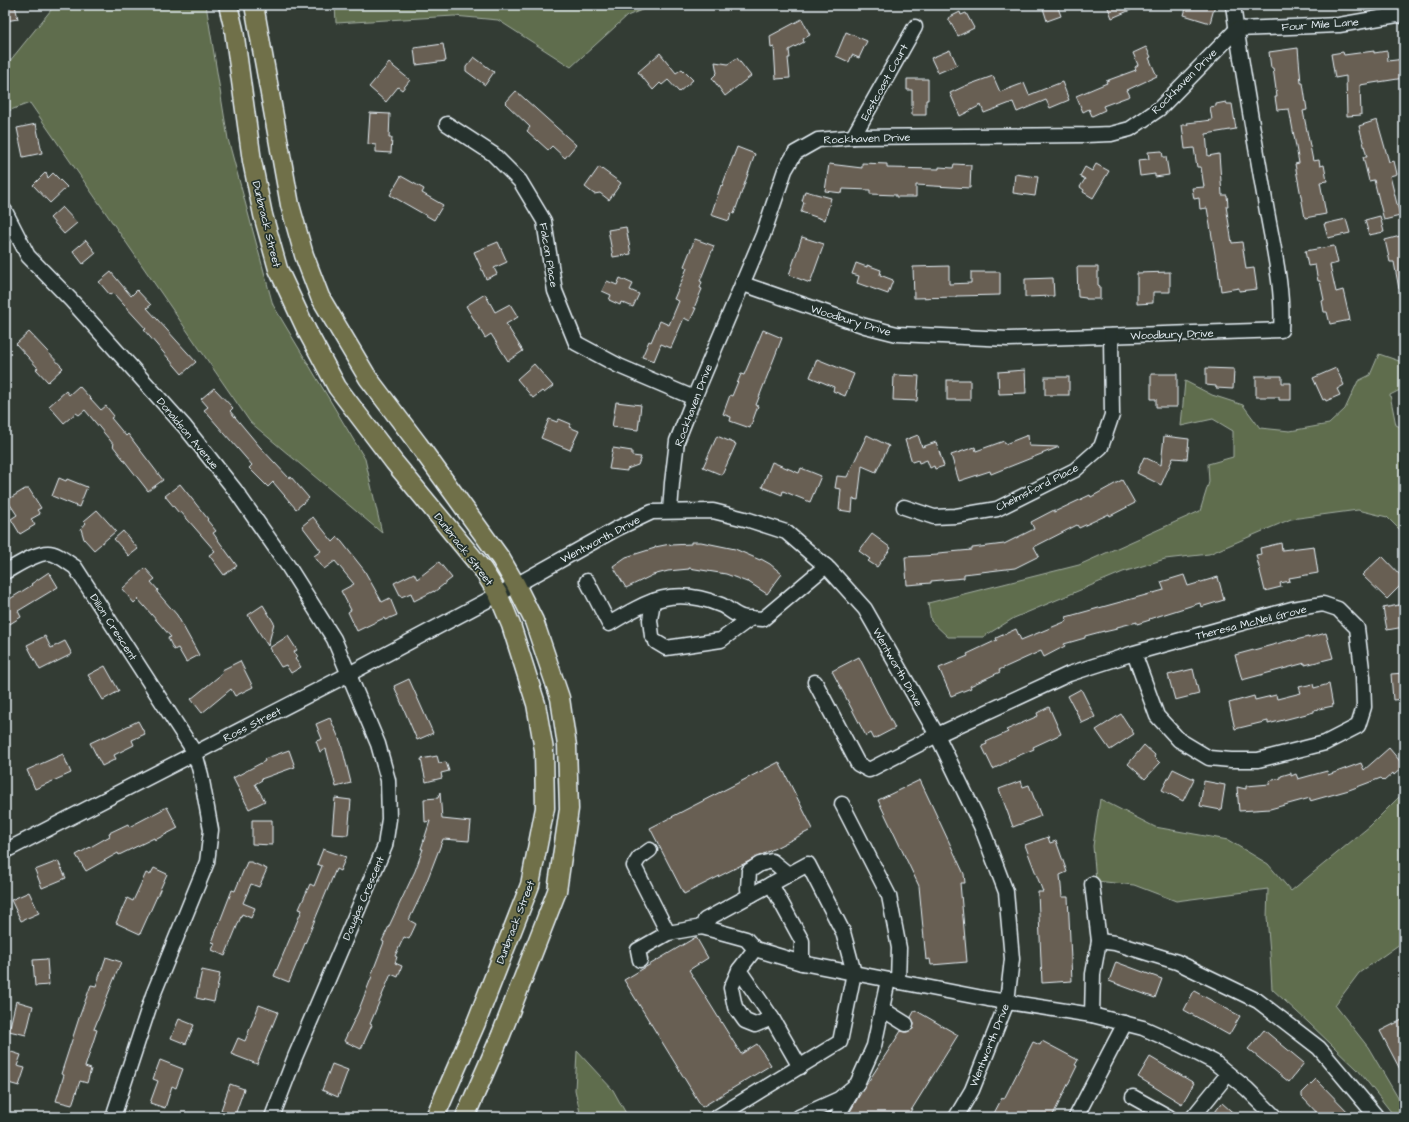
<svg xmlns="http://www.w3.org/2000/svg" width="1409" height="1122" viewBox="0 0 1409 1122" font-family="'Architects Daughter',sans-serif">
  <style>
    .green { fill: #5f6d4e; stroke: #a4afa3 }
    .building { fill: #685e52; stroke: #e8f1f8 }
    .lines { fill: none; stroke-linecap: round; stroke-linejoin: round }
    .minor-casing { stroke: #e8f1f8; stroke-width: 17 }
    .major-casing { stroke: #e8f1f8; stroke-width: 21 }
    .minor { stroke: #26332d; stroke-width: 14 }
    .major { stroke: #70704a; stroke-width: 18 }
    .labels { text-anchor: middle; stroke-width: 3.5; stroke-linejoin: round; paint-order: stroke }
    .street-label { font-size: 11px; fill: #e8f1f8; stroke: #26332d }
  </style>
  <rect width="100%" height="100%" fill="#333c34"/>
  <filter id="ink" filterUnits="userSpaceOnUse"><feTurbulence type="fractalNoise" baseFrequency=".025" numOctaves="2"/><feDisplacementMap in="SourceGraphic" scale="8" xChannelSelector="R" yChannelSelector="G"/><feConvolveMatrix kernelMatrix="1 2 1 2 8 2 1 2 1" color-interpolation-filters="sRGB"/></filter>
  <g filter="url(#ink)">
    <!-- green -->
    <g class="green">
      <polygon points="55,5 206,5 228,139 273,305 365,459 382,533 250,422 30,103 5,112 5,67"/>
      <polygon points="335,5 654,5 627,16 571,67 498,20 454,16 336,23"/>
      <polygon points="1379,354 1402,362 1404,368 1404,388 1390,395 1396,425 1404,429 1404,534 1387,517 1358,510 1291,519 1209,554 1165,559 1123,572 1014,618 983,637 948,637 931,621 928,603 1079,565 1200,511 1209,482 1208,464 1233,457 1233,431 1213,419 1181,426 1185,381 1212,395 1243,405 1260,428 1290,431 1329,424 1345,409 1358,381 1370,375"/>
      <polygon points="1404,792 1404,941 1359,973 1335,1005 1368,1047 1404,1108 1404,1115 1395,1117 1358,1070 1309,1023 1272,989 1270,954 1267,917 1268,889 1176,901 1134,885 1096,881 1093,846 1100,799 1155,827 1228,840 1268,864 1291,891 1370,826"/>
      <polygon points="577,1051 613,1090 628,1117 581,1117 575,1090"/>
    </g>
    <!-- building -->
    <g class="building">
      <polygon points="5,5 15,5 18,19 5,21"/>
      <polygon points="1042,5 1057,5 1061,16 1047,21"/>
      <polygon points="1107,5 1142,5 1112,18"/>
      <polygon points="1187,5 1215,5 1210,23 1184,15"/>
      <polygon points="960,12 961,15 966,13 974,28 958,36 948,18"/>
      <polygon points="802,19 810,35 803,39 804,42 789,50 790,58 788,58 790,78 776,79 774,47 771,48 770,36"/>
      <polygon points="846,32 867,41 859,58 852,55 849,62 836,56"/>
      <polygon points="443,44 446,61 416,65 414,48"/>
      <polygon points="1146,47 1151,57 1149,58 1157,76 1127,90 1130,96 1103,106 1105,110 1092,116 1089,109 1083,112 1076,96 1107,83 1106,81 1136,70 1135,67 1138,65 1133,53"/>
      <polygon points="1298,48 1301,83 1303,83 1307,110 1303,111 1313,161 1319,160 1320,166 1324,165 1327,181 1320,182 1326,214 1305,218 1295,164 1299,163 1289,109 1277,110 1275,97 1277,97 1273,68 1271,68 1269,52"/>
      <polygon points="950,50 957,65 938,73 931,58"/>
      <polygon points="1374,51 1374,53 1387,51 1388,61 1404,59 1404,78 1360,85 1361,115 1347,116 1346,76 1335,78 1331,54 1343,52 1344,55"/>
      <polygon points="660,53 676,73 682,69 693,80 679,92 668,80 662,85 660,83 653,90 638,72"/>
      <polygon points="474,57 494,72 485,85 466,71 466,67"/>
      <polygon points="737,58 751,76 725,96 712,78 717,73 715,62 728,64"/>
      <polygon points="389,63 410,80 402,90 398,87 386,102 369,87"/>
      <polygon points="993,76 1000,92 1024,83 1029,95 1062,82 1069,100 1050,108 1046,100 1017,112 1013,102 984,113 981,105 960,116 950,93 965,86"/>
      <polygon points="907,79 928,79 928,100 926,100 926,115 912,115 912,90 907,90"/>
      <polygon points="516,91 576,145 565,158 552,146 548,150 527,131 530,127 505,103"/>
      <polygon points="1226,102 1227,104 1232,104 1236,129 1206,134 1208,156 1219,154 1222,195 1227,195 1228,206 1226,206 1232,243 1242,242 1246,269 1254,268 1257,289 1239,291 1239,288 1221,291 1217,260 1216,260 1207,208 1200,209 1199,198 1194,199 1192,188 1204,187 1201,167 1197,167 1194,148 1185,149 1182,125 1188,125 1187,123 1212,120 1210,107 1216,106 1216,104"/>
      <polygon points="370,113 390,114 389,138 392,138 391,153 376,152 376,145 368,144"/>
      <polygon points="1377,120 1389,162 1394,161 1397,174 1390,176 1400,216 1384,220 1374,180 1369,181 1363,157 1367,157 1359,126"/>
      <polygon points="36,124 42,153 23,157 17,128"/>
      <polygon points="737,147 755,154 734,214 731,213 729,221 711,215 721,185 722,186"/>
      <polygon points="1162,151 1163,157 1166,157 1169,175 1155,177 1155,174 1140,176 1138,160 1149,159 1148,152"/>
      <polygon points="862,163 887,164 887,168 939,169 939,167 953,168 954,164 971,165 970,188 916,185 916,197 896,197 896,195 870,194 870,190 843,189 842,193 825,191 829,164 862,168"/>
      <polygon points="1096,164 1109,171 1093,198 1083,192 1084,190 1080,187 1085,179 1080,176 1085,167 1092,171"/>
      <polygon points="599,167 621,183 609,200 600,193 594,194 585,187"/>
      <polygon points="46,172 48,178 53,173 67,187 50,203 33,185"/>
      <polygon points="1015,174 1038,177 1035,196 1013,193"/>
      <polygon points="401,176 424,189 422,193 443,205 434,220 390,195"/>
      <polygon points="805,191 831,198 825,220 801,212 804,202 802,201"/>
      <polygon points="62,207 77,223 64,234 50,218"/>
      <polygon points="1380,216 1384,232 1369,235 1365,220"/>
      <polygon points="1346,219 1350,233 1328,238 1324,224"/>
      <polygon points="626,227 631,254 613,257 608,230"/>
      <polygon points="1404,235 1404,288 1399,289 1394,262 1390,262 1385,240"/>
      <polygon points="802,237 824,244 810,283 789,275"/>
      <polygon points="695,239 714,246 700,281 702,282 700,288 702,289 694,308 696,308 690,321 684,318 671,348 661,344 654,361 642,357 649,341 651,342 660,321 669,325 679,301 674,299 687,268 684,266"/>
      <polygon points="86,240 96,253 83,264 73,251"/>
      <polygon points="498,242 507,262 494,268 497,274 486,279 474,252"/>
      <polygon points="1334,246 1338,263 1330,265 1336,292 1343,290 1350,320 1330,324 1327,312 1324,312 1322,301 1324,300 1320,281 1318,281 1315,265 1308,266 1305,251"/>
      <polygon points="856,263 867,267 867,265 881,270 880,275 893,280 888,294 857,283 859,276 852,274"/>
      <polygon points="949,266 949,284 971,283 971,272 1000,272 1000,295 956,296 956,297 914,298 913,267"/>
      <polygon points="1077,267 1098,267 1098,285 1100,286 1100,299 1086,299 1086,298 1078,297"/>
      <polygon points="111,272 131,296 137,290 151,305 147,308 196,362 182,374 144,330 146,329 113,293 110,295 99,282"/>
      <polygon points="1170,272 1170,292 1153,292 1153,303 1137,304 1137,273"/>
      <polygon points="620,278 633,284 630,290 639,294 633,307 621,302 620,305 609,300 611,295 602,291 607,281 617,285"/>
      <polygon points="1053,278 1054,296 1025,297 1025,279"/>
      <polygon points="485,294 495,312 510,304 518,317 506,324 523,351 508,361 491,334 485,338 466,306"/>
      <polygon points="763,330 782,338 756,405 758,406 750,428 730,421 731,417 723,414 730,395 732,396 741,374 744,375"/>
      <polygon points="29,332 63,368 48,382 36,369 38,368 16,344"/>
      <polygon points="817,359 854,374 845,396 833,391 834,387 810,377"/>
      <polygon points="534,364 553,386 544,393 542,391 533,398 517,379"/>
      <polygon points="1206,368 1234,369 1233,389 1216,388 1216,386 1206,385"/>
      <polygon points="1336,368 1344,385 1337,389 1340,395 1326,401 1325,399 1323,400 1313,378"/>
      <polygon points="1025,370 1026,393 999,394 998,372"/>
      <polygon points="1151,374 1177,374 1177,407 1156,407 1156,399 1151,399"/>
      <polygon points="894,375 919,376 917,401 893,400"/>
      <polygon points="1256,376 1282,376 1282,383 1291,383 1291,400 1279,400 1279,397 1256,397"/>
      <rect x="1045" y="377" width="24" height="18"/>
      <rect x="947" y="380" width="23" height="20"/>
      <polygon points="79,386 101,410 106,406 114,416 111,418 126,436 128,434 163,480 148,491 113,446 114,445 85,410 79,415 76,413 64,423 49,406 66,391 69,395"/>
      <polygon points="214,388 233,408 230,411 260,447 289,478 291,477 309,498 296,509 273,482 268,487 249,468 252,465 204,410 208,407 201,399"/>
      <polygon points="616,402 641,405 638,430 612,427"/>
      <polygon points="549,419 557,422 559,419 571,424 569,427 579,431 570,450 541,438"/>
      <polygon points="867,435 889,446 876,472 862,466 858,500 853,499 852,512 839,510 841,489 835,488 837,476 847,477"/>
      <polygon points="918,435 922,447 936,442 944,466 935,469 934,466 930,468 927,460 919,463 918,460 912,462 905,440"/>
      <polygon points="1028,435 1029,446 1059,447 991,474 990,471 959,481 951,455 975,447 976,451 1004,441 1005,444"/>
      <polygon points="717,436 736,444 722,475 703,467"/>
      <polygon points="1164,436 1189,439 1187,459 1173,458 1161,485 1137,473 1144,457 1161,465"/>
      <polygon points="613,448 632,451 632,456 641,457 638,465 627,469 627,471 609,469"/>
      <polygon points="772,462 799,473 801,468 821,476 810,502 783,491 782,495 762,487"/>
      <polygon points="59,478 66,481 67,479 87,487 79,507 52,496"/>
      <polygon points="1122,480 1135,503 1110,516 1109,514 1079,528 1077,525 1034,547 1039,556 1015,568 964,574 964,578 931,581 931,583 907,585 905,557 938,555 938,553 972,550 972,548 1004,544 1034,529 1031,522 1054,510 1054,512 1090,495 1091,497"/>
      <polygon points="180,484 208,519 207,520 216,531 213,533 237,566 224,575 209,555 215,551 181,512 179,513 165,496"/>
      <polygon points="25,489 29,489 41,508 37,510 40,514 31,519 35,525 20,534 11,519 17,515 7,500"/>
      <polygon points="97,510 116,531 94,550 84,539 81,529 86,523 84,521"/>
      <polygon points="313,517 333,542 338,537 364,570 382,602 390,598 397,615 385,620 384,618 357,631 348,612 351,610 341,591 354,584 335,561 324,569 314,556 321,551 302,526"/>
      <polygon points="123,531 138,549 129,556 114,539"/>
      <polygon points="872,534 891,548 877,567 868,561 870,559 859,551"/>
      <polygon points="691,542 701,542 735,549 760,560 761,559 770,564 782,574 767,594 747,581 747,582 726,574 689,568 689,569 668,571 653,575 626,588 613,566 626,557 655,548 655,547 670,544 671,545 691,544"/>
      <polygon points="1281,543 1282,550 1314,546 1318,573 1289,578 1290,581 1280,583 1281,587 1265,591 1256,555 1261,554 1260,548"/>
      <polygon points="1382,556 1404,579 1404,582 1387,599 1362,575"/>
      <polygon points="439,562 452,578 434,592 434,591 414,601 411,593 401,597 394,583 414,573 417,579"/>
      <polygon points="145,568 155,579 151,582 158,590 157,592 177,615 199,655 186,662 178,648 174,650 168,638 171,637 138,599 134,603 122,589"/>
      <polygon points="49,572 58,587 18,611 21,617 5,627 5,602 32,585 31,584"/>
      <polygon points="1184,575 1188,586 1218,577 1224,600 1201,607 1200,603 1149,619 1150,620 1137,624 1137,622 1117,627 1117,629 1104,632 1104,631 1085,636 1085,638 1064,644 1065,646 1044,657 1041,651 999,670 1000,672 970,686 971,688 951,696 939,668 968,656 967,654 997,640 996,638 1016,629 1021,640 1067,621 1066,617 1164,590 1161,582"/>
      <polygon points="1404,604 1404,627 1387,630 1383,608"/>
      <polygon points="263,605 274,623 268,646 248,615"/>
      <polygon points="1326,633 1333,658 1305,665 1305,663 1242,680 1235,655 1291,640 1292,641 1308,637 1308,638"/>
      <polygon points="45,636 51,648 65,641 72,654 40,670 27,645"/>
      <polygon points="288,636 297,650 294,652 297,657 295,659 301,667 291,673 286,665 281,667 269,648"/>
      <polygon points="859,657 895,728 874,739 871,733 866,736 832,671"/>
      <polygon points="240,661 253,687 235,696 231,689 202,713 191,699 223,673 222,670"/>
      <polygon points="105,666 119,691 103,700 88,675"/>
      <polygon points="1193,669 1199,694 1175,700 1168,675"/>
      <polygon points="1404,673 1404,699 1393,700 1391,674"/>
      <polygon points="409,679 433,733 417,740 394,686"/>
      <polygon points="1313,684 1314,688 1329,684 1333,706 1314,710 1314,712 1268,724 1268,721 1235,729 1229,703 1254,696 1255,700 1276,695 1277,699 1301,693 1299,687"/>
      <polygon points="1081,689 1095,717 1082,723 1068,696"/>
      <polygon points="1049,707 1061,734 1033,747 1034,749 1008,760 1009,761 993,769 982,746 987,744 986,742 1008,732 1006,730 1038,716 1037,713"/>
      <polygon points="1121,714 1134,734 1110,750 1096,730"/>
      <polygon points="330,718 341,743 351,783 336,787 326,749 320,752 316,741 322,739 316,724"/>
      <polygon points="138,721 145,734 132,740 134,745 114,755 116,759 102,766 90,743 105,736 105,737"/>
      <polygon points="1144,745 1155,755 1154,757 1160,763 1145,779 1128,764"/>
      <polygon points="1389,748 1404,766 1394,775 1393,773 1384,781 1381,778 1349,790 1310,801 1310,798 1270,809 1239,811 1237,787 1246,789 1246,786 1270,784 1269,781 1281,778 1281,776 1291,773 1291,776 1296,774 1298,779 1327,771 1328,775 1361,763 1364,770"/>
      <polygon points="289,750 295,767 261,779 262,780 255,784 265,801 249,809 233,778 265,761 264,759"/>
      <polygon points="63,754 71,773 35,789 27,770"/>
      <polygon points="437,756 439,763 446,762 449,771 441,773 442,778 426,782 421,759"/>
      <polygon points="779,762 813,829 684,894 650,828"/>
      <polygon points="1173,769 1194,779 1183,801 1162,790"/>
      <polygon points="920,780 964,874 965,883 960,883 967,962 931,965 930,959 926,960 919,886 878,800"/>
      <polygon points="1021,781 1023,787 1029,785 1041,816 1013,827 999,789"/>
      <polygon points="1204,781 1225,785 1221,810 1200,806"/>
      <polygon points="440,792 442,819 471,822 469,841 443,839 423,891 409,920 416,924 409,939 404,937 395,956 397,957 395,963 402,966 398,977 391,974 370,1024 372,1025 361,1049 344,1041 358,1012 372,976 371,976 384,942 382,941 415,871 423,849 421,849 430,821 425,822 424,799 438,798"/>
      <polygon points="335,798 351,800 348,835 332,834"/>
      <polygon points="167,807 178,828 155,840 154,838 119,855 118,853 86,871 76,855 110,836 109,833 128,824 129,827"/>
      <polygon points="252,820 272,820 272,845 252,844"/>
      <polygon points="1048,837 1050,843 1056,841 1067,872 1060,875 1062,897 1068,897 1072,981 1042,983 1038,892 1043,892 1025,845"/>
      <polygon points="323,849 346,857 340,871 336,869 289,982 274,976 302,910 299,909 310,884 314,886 322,866 317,864"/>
      <polygon points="58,861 66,878 42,888 35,870"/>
      <polygon points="247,862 251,862 267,869 259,887 251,884 243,903 255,908 251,918 242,914 225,956 212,950 215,943 212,942 232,890 235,891"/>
      <polygon points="154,868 167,874 140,934 116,923 127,898 133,901 146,873 150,875"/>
      <polygon points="29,892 39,913 21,921 11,900"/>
      <polygon points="696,937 708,958 689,970 741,1054 757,1044 771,1065 702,1107 624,980"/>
      <polygon points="106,957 121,962 94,1029 97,1030 85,1067 91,1069 87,1083 80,1081 72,1105 56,1101 64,1075 61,1074 80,1015 91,985 96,986"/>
      <polygon points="47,959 49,985 35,986 33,960"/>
      <polygon points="1116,962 1162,979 1155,998 1109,981"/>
      <polygon points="202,970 220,974 214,1002 196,998"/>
      <polygon points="1194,991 1240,1016 1229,1035 1184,1010"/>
      <polygon points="16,1001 33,1006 26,1035 9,1031"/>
      <polygon points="259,1005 278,1012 257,1064 231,1054 238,1038 245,1041"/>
      <polygon points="915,1010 958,1035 907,1117 847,1117 859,1096 901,1031 906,1032 913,1029 914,1024 911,1017"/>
      <polygon points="179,1019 194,1025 186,1044 171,1038"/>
      <polygon points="1404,1019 1404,1077 1380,1031"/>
      <polygon points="1264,1030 1304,1063 1289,1082 1248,1049"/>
      <polygon points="1042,1041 1078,1060 1075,1065 1077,1066 1052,1117 992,1117 1002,1098 1004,1099 1033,1042 1040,1045"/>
      <polygon points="5,1050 21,1055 17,1066 25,1068 19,1086 5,1082"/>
      <polygon points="1150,1057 1194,1083 1182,1104 1138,1077"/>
      <polygon points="160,1060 183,1069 176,1088 172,1086 165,1108 150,1103 158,1081 153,1079"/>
      <polygon points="332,1064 348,1070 338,1097 322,1090"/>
      <polygon points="1316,1079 1353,1117 1321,1117 1302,1097 1302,1093"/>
      <polygon points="230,1084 244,1089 235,1115 221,1110"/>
      <polygon points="1222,1103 1238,1117 1211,1117"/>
    </g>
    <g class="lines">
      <!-- minor casing -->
      <g class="minor-casing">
        <g id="minor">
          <polyline points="1237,29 1339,25 1397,15 1404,16"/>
          <polyline points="447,124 493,154 520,181 544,221 555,291 576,343 619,366 694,398"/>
          <polyline points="853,137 915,27"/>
          <polyline points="5,211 28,256 71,300 185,427 235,490 288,566 334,639 378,744 388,780 389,819 385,846 295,1057 272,1117"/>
          <path d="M743,284L865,326L897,334L1009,339L1281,330C1284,287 1272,243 1265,200C1254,135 1242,70 1233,5"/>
          <polyline points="904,507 934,517 956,516 997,509 1075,470 1101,447 1112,415 1111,336"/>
          <polyline points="670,511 672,483 677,441 694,398 763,235 785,170 795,153 818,140 853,137 1085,135 1111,134 1130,129 1159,109 1237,29"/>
          <path d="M5,572C16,566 35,553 48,553C57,553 67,562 75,567L195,753L201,775L211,830L207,862L153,995L113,1117"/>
          <path d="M587,581L609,624C649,600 674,586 721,605C728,608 734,615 742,617C748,619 756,618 763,619L826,566"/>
          <polyline points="652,636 650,620 653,601"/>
          <polyline points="656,642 666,648 721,640 751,618"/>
          <polyline points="815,682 858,764 869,770 937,735 1069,674 1134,653 1292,609 1323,604 1338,609 1357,628 1363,677 1364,707 1358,726 1325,743 1258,760 1231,760 1209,758 1179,740 1157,716 1134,653"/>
          <polyline points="842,804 889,896 899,948 898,982"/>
          <polyline points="650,850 639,858 634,866 668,933"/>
          <polyline points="5,851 349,674 516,585 616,529 652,512 713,511 749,520 786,532 829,569 865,609 937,735 981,826 1006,892 1012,959 1007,1002 972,1090 956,1117"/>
          <polyline points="771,884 802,941 802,963"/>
          <polyline points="751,895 748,889 749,871 760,864 772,861 788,874"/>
          <polyline points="702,927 746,939 755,949 802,963 988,999 1092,1015 1143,1028 1179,1044 1214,1062 1247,1089 1275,1117"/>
          <polyline points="1099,941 1115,943 1177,962 1258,1001 1319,1048 1376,1116 1375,1117"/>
          <polyline points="755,949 739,970 772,1018 800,1067"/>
          <polyline points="640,960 638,950 668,933 702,927 705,920 808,864 843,932 854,973 840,1042 717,1117"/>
          <polyline points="739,970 731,988 735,1007 745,1021 755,1025 772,1018"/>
          <polyline points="882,1009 906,1024"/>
          <polyline points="1092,1015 1093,974 1099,941 1092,884"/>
          <polyline points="1133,1097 1169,1117"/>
          <polyline points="799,1117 839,1099 857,1084 874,1046 888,980"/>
          <polyline points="837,1117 851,1093"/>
          <polyline points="1076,1117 1125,1023"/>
          <polyline points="1193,1117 1228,1074"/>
        </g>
      </g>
      <!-- major casing -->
      <g class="major-casing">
        <g id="major">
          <polyline points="228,5 234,30 252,161 263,215 278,269 307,331 337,387 394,462 483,570 498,594 511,625 536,704 544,750 545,808 530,885 476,1023 435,1117"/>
          <polyline points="254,5 290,205 304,255 320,297 368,378 418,444 501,559 516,585 534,621 560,698 567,746 569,809 557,891 501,1035 465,1117"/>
        </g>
      </g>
      <!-- minor -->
      <use href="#minor" class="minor"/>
      <!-- major -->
      <use href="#major" class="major"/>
    </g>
  </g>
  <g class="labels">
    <!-- street labels -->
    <g class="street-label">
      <text transform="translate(1320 24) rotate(-4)" y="4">Four Mile Lane</text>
      <text transform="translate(1184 81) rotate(-45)" y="4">Rockhaven Drive</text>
      <text transform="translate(884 82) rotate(-61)" y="4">Eastcoast Court</text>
      <text transform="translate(867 138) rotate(-2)" y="4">Rockhaven Drive</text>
      <text transform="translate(267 224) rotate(76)" y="4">Dunbrack Street</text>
      <text transform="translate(549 255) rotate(80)" y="4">Falcon Place</text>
      <text transform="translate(851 320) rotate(17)" y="4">Woodbury Drive</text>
      <text transform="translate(1172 334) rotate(-2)" y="4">Woodbury Drive</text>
      <text transform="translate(693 405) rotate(-69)" y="4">Rockhaven Drive</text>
      <text transform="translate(188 433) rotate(50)" y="4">Donaldson Avenue</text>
      <text transform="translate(1037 487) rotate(-27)" y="4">Chelmsford Place</text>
      <text transform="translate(600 539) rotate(-28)" y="4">Wentworth Drive</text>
      <text transform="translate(464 549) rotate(52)" y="4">Dunbrack Street</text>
      <text transform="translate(1251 622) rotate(-14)" y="4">Theresa McNeil Grove</text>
      <text transform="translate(114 627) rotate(57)" y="4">Dillon Crescent</text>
      <text transform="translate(898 667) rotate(60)" y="4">Wentworth Drive</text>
      <text transform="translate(252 724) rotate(-27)" y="4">Ross Street</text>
      <text transform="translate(363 898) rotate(-67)" y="4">Douglas Crescent</text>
      <text transform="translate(515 922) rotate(-69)" y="4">Dunbrack Street</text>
      <text transform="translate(989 1045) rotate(-68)" y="4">Wentworth Drive</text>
    </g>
  </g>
  <!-- margin -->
  <rect width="1409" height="1122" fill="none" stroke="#26332d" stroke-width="20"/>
  <rect x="10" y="10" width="1389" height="1102" fill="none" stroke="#e8f1f8" stroke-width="1.5" filter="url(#ink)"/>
</svg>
